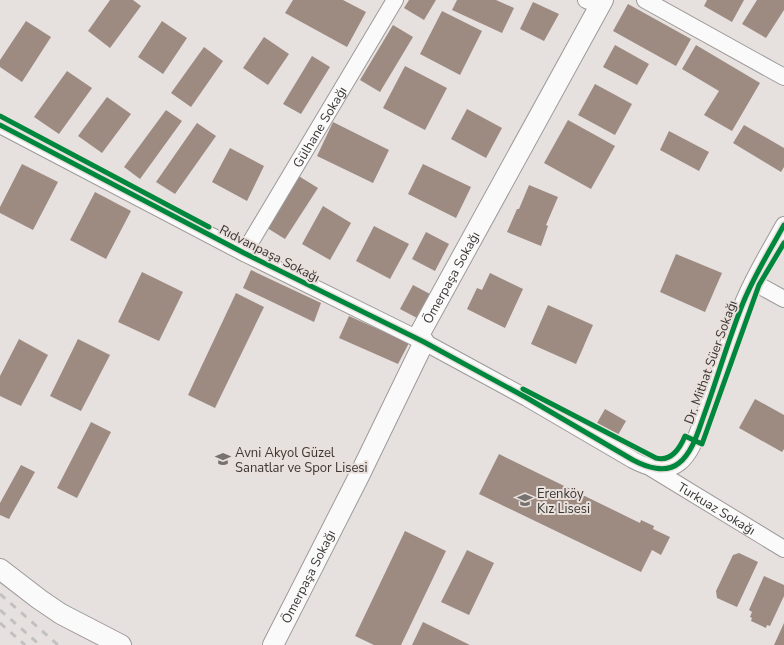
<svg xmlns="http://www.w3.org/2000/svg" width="784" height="645" viewBox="0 0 784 645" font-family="'Nunito Sans',sans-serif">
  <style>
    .building { fill: #9d8b82 }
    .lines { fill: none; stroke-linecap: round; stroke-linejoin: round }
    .minor-casing { stroke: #9d9a99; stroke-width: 18 }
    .tertiary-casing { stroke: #9d9a99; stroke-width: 22 }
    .minor { stroke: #fbfafa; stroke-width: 16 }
    .tertiary { stroke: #fbfafa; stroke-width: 20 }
    .rail { stroke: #c2c1c0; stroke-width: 3; stroke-dasharray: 7 7; stroke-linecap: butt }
    .cycleway-casing { stroke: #e9e0dc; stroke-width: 8 }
    .cycleway { stroke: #00873e; stroke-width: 5 }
    .labels { text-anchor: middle; stroke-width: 4; stroke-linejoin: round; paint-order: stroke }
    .street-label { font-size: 13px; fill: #393634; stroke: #e9e0dc }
    .poi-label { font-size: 13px; fill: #393634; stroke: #e9e0dc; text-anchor: start }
  </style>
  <rect width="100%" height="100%" fill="#e6e1df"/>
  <!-- building -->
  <g class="building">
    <polygon points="110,0 133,0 141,6 110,48 88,31"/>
    <polygon points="293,0 343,0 366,12 347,47 285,13"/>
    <polygon points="409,0 436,0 424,20 404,8"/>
    <polygon points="457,0 496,0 514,8 502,33 452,10"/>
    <polygon points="707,0 744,0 732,22 704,6"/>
    <polygon points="757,0 784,0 784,10 766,38 742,24"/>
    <polygon points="533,2 559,14 544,41 520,29"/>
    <polygon points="628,4 691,39 676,66 613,31"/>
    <polygon points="442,11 482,31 460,75 420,54"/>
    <polygon points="26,21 51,37 22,82 0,67 0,60"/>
    <polygon points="162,21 187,38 163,74 138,57"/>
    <polygon points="393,25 413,37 380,92 360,80"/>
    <polygon points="264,37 289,54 268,85 243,68"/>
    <polygon points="615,45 649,64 637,85 603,67"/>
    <polygon points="696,45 760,83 732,131 704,115 719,91 682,69"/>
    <polygon points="204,47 223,61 191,107 171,93"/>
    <polygon points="312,56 330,67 301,114 283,104"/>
    <polygon points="405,66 447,88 425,130 383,108"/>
    <polygon points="67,71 92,88 59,134 34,117"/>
    <polygon points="595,84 632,104 615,135 578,115"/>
    <polygon points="107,97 131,114 102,153 78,136"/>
    <polygon points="467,109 502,128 486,158 451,139"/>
    <polygon points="166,110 182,121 140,179 124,167"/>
    <polygon points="568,120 615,146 591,189 544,163"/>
    <polygon points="333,122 389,150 373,183 317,156"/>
    <polygon points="197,123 216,136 175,194 156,182"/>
    <polygon points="744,125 784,148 784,167 781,172 733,143"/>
    <polygon points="669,131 709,152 699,171 660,150"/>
    <polygon points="230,148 264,166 247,201 212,182"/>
    <polygon points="22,164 58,182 33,230 0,213 0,207"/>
    <polygon points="423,164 471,187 456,218 408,194"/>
    <polygon points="297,175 318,188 285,239 264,226"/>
    <polygon points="529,185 558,197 546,225 548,226 541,246 507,232 517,209 519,209"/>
    <polygon points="95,192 131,211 106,259 70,240"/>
    <polygon points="323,206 351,223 330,260 302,244"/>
    <polygon points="374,226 409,244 390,279 356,261"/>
    <polygon points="426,232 449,244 435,271 412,259"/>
    <polygon points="676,254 722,273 705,312 660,292"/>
    <polygon points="251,270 321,303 314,322 243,288"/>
    <polygon points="142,272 183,292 159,341 118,322"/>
    <polygon points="490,273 523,289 505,328 467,309 477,288 482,290"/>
    <polygon points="413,285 430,294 417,318 400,309"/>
    <polygon points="236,293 264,307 215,408 188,395"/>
    <polygon points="548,305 593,325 576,364 531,344"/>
    <polygon points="349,316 409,343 398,364 339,338"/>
    <polygon points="19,339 48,355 21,406 0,396 0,376"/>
    <polygon points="78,339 110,355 81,411 50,396"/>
    <polygon points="755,399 784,415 784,449 782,452 739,428"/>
    <polygon points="605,409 626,421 618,435 597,423"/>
    <polygon points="91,422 111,432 77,498 57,488"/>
    <polygon points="499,454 640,523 641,520 654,526 653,529 670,537 661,555 652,550 641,572 479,494"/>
    <polygon points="21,465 35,472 9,519 0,515 0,503"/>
    <polygon points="405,531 446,551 401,645 374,645 355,636"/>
    <polygon points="467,550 494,563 469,615 441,602"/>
    <polygon points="739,553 758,562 737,607 717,598 716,591 733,555"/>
    <polygon points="764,576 784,585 784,596 770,626 767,625 766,628 751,621 752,618 750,617 752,612 749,610"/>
    <polygon points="423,622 470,645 412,645"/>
    <polygon points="784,623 784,645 774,645"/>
  </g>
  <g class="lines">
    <!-- minor casing -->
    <g class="minor-casing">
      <g id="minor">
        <polyline points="586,0 600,6"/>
        <polyline points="645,0 784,77"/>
        <path d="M0,125L244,253L424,342L527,398L633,460C646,467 666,474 679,463C692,453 698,432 703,418C717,380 728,340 743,303C754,276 770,250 784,225"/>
        <path id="s1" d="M244,253L395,0"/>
        <polyline points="753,282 784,299"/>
        <path id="s2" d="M651,468L784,549"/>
      </g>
    </g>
    <!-- tertiary casing -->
    <g class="tertiary-casing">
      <g id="tertiary">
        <polyline points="0,569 39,599 61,614 121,645"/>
        <path id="s3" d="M273,645L359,476L424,342L419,335L603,0"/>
      </g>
    </g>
    <!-- minor -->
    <use href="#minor" class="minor"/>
    <!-- tertiary -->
    <use href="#tertiary" class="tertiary"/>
    <!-- rail -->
    <g class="rail">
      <polyline points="0,594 58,645"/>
      <polyline points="0,610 40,645"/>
      <polyline points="0,623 25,645"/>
    </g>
    <!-- cycleway casing -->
    <g class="cycleway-casing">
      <g id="cycleway">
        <polyline points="0,116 209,227"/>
        <path d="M0,125L244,253L424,342L527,398L633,460C646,467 666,474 679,463C692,453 698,432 703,418C717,380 728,340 743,303C754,276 770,250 784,225"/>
        <path d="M523,389L656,458C671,462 680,448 685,436L702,444L759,285L784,243"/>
      </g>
    </g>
    <!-- cycleway -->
    <use href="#cycleway" class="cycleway"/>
  </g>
  <!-- icons -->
  <defs>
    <g id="school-bare" transform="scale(1.2)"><path d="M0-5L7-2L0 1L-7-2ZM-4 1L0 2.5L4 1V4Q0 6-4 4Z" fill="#767270" stroke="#e9e0dc" stroke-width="2.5" paint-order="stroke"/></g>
  </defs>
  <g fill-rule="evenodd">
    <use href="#school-bare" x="223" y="459"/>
    <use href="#school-bare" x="525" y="500"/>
  </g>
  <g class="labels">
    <!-- street labels -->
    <g class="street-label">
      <text dy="5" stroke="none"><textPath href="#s1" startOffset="147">Gülhane Sokağı</textPath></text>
      <text transform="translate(270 253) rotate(27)" y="5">Rıdvanpaşa Sokağı</text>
      <text dy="5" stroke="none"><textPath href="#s3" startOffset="413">Ömerpaşa Sokağı</textPath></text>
      <text transform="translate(710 362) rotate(-70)" y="5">Dr. Mithat Süer Sokağı</text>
      <text dy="5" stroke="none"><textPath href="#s2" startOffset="77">Turkuaz Sokağı</textPath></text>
      <text dy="5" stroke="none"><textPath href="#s3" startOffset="77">Ömerpaşa Sokağı</textPath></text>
    </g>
    <!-- poi labels -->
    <g class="poi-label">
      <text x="235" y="457">Avni Akyol Güzel<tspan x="235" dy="15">Sanatlar ve Spor Lisesi</tspan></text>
      <text x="537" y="498">Erenköy<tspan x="537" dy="15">Kız Lisesi</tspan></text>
    </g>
  </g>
</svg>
